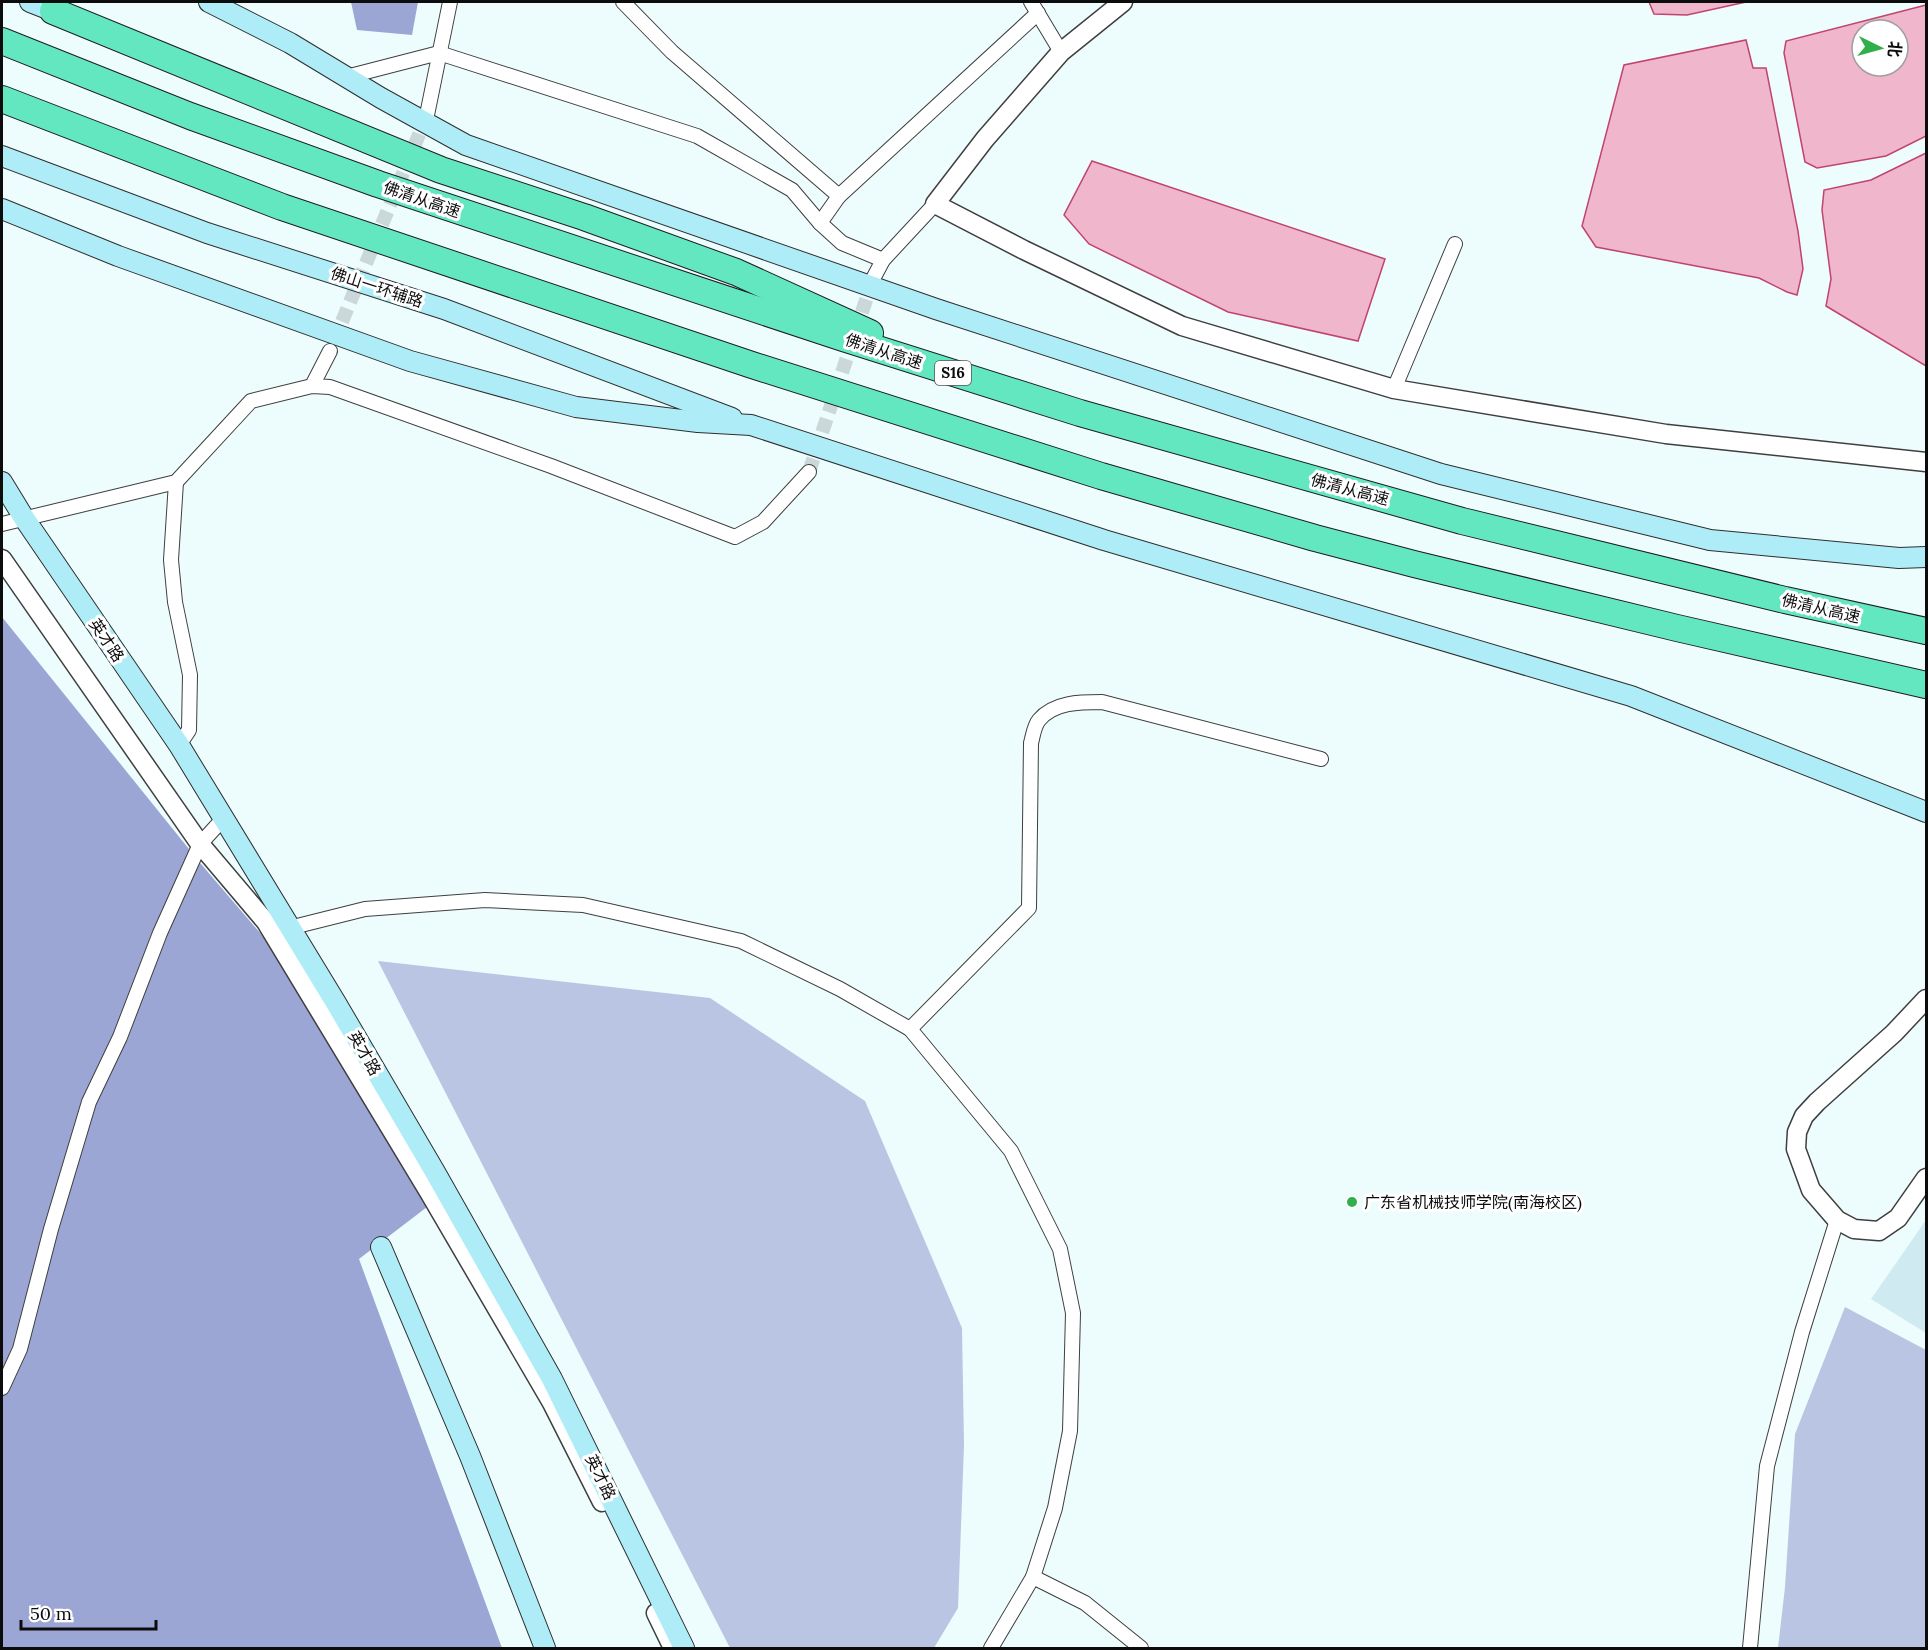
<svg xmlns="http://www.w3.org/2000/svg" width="1928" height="1650" viewBox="0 0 1928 1650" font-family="Lora,'Noto Sans SC',serif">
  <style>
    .farmland { fill: #cfebf1 }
    .green { fill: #bac5e4 }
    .forest { fill: #9ba6d4 }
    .water { fill: #f0b6cb; stroke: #c0446e; stroke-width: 1.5; fill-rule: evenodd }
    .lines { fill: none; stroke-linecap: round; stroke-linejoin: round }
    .minor-tunnel { stroke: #cbd8d9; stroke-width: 14; stroke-dasharray: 14 7; stroke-linecap: butt }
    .minor-casing { stroke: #3f3f3f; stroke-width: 16 }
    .tertiary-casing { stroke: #3f3f3f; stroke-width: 21 }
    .secondary-casing { stroke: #2e2e2e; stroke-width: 22 }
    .motorway-casing { stroke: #1d1d1d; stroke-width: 28 }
    .minor { stroke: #fff; stroke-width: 14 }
    .tertiary { stroke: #fff; stroke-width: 18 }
    .secondary { stroke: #aeedf7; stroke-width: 20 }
    .motorway { stroke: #62e7c1; stroke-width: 26 }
    .poi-dot { fill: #31af4c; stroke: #fff; stroke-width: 2 }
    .labels { text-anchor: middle; stroke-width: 6; stroke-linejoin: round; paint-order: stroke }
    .shield { fill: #fff; stroke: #555; stroke-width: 1.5 }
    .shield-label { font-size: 15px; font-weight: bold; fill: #0c0c0c }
    .street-label { font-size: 16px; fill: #0c0c0c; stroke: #fff }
    .poi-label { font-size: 16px; fill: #0c0c0c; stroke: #fff; text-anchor: start }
  </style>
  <rect width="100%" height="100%" fill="#edfcfd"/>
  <!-- farmland -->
  <polygon class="farmland" points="1926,1220 1926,1333 1871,1299"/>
  <!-- green -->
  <g class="green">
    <polygon points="378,961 710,998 865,1101 962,1328 964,1445 958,1608 934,1648 730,1648"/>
    <polygon points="1845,1307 1926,1350 1926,1648 1778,1648 1785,1587 1795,1434"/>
  </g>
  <!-- forest -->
  <g class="forest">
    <polygon points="351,2 418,2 412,35 357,30"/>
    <polygon points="2,617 201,864 267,941 427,1207 359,1259 502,1648 2,1648"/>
  </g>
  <!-- water -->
  <g class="water">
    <polygon points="1649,2 1746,2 1687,15 1654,14"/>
    <path d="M1926,5V136L1886,156L1817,168L1805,162L1784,53L1786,41ZM1862,30H1898V66H1862Z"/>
    <polygon points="1746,40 1753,68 1766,68 1798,231 1803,269 1797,295 1787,292 1759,278 1596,247 1582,226 1624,65"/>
    <polygon points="1926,153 1926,366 1826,306 1831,279 1822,210 1824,190 1871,180"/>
    <polygon points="1092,161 1385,259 1358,341 1228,312 1089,244 1064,215"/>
  </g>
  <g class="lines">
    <!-- minor-tunnel -->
    <g class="minor-tunnel">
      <polyline points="334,341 427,115"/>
      <polyline points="809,472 873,279"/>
    </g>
    <!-- minor casing -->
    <g class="minor-casing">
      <g id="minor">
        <polyline points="623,2 672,52 839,196 820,223"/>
        <polyline points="1031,2 1061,52"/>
        <polyline points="346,77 439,53 697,136 792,190 820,223 842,243 883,260"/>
        <polyline points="427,115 450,2"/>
        <polyline points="839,196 1038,13"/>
        <polyline points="874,277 883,260 935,204"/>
        <polyline points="312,386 330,351"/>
        <polyline points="1394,389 1455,244"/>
        <polyline points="176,482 171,560 175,602 190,675 189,730 179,745"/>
        <polyline points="2,524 176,482 251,401 312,386 330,387 551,466 735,537 763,522 809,472"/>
        <polyline points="289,928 365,909 485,900 583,905 741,941 840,989 910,1029 1011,1151 1060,1249 1073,1313 1070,1431 1055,1508 1033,1577 991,1648"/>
        <path d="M910,1029L1029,908L1031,743C1033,736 1034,726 1039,720C1054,702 1080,702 1102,702L1321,759"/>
        <polyline points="2,1388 20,1349 51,1229 89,1102 120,1037 160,933 200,844 223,819"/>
        <polyline points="1033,1577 1085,1603 1141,1648"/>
        <polyline points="1750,1648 1767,1466 1802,1332 1837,1220"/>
      </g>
    </g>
    <!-- tertiary casing -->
    <g class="tertiary-casing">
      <g id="tertiary">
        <polyline points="1123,2 1061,52 985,139 935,204 1024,250 1182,326 1394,389 1666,434 1926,462"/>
        <polyline points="2,559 200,844 266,922 429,1192 552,1403 602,1502"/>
        <polyline points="1926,999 1894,1033 1817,1102 1804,1116 1797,1132 1796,1149 1811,1190 1837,1220 1854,1229 1879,1231 1898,1218 1926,1178"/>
        <polyline points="656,1613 673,1648"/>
      </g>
    </g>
    <!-- secondary casing -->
    <g class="secondary-casing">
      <g id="secondary">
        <polyline points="30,2 53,11"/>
        <polyline points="209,2 290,43 381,98 466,145 936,309 1441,474 1710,540 1899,558 1926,557"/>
        <polyline points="2,156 207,233 444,309 732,418"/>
        <polyline points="2,209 118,256 410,361 576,407 698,422 751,425 1104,540 1631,696 1926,812"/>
        <polyline points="2,482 24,518 179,745 336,1003 435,1172 552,1379 684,1648"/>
        <polyline points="381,1247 470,1456 545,1648"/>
      </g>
    </g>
    <!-- motorway casing -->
    <g class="motorway-casing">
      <g id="motorway">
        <polyline points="53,11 441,170 584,217 736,272 870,333"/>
        <polyline points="2,41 190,116 378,184 843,338 1080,413 1462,521 1785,600 1926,631"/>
        <polyline points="2,99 282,207 752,365 1101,476 1315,538 1414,564 1677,628 1926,685"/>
      </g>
    </g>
    <!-- minor -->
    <use href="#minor" class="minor"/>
    <!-- tertiary -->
    <use href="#tertiary" class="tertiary"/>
    <!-- secondary -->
    <use href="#secondary" class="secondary"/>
    <!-- motorway -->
    <use href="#motorway" class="motorway"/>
  </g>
  <!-- markers -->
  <circle class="poi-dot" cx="1352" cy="1202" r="6"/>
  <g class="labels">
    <!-- shield labels -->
    <rect class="shield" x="935" y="361" width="36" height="24" rx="4.5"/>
    <g class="shield-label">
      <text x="953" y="378">S16</text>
    </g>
    <!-- street labels -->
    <g class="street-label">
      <text transform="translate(422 199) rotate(19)" y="6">佛清从高速</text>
      <text transform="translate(377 287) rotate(18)" y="6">佛山一环辅路</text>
      <text transform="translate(884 351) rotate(18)" y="6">佛清从高速</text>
      <text transform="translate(1350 489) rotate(15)" y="6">佛清从高速</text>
      <text transform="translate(1821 608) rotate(13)" y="6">佛清从高速</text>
      <text transform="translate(107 640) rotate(56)" y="6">英才路</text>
      <text transform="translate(365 1053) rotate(60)" y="6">英才路</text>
      <text transform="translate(601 1477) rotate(64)" y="6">英才路</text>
    </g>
    <!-- poi labels -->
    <g class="poi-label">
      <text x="1364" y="1208">广东省机械技师学院(南海校区)</text>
    </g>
  </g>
  <!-- border -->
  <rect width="1928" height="1650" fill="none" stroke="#0c0c0c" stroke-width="6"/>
  <!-- north arrow -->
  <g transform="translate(1880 48) rotate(95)"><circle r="28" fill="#ffffff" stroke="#9e9e9e" stroke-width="1.5"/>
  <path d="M0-4.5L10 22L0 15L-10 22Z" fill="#31af4c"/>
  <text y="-9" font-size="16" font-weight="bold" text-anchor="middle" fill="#0c0c0c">北</text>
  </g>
  <!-- scale -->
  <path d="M21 1620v9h135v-9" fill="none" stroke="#0c0c0c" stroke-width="3"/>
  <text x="30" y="1620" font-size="18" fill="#0c0c0c" stroke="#ffffff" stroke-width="4.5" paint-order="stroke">50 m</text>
</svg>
